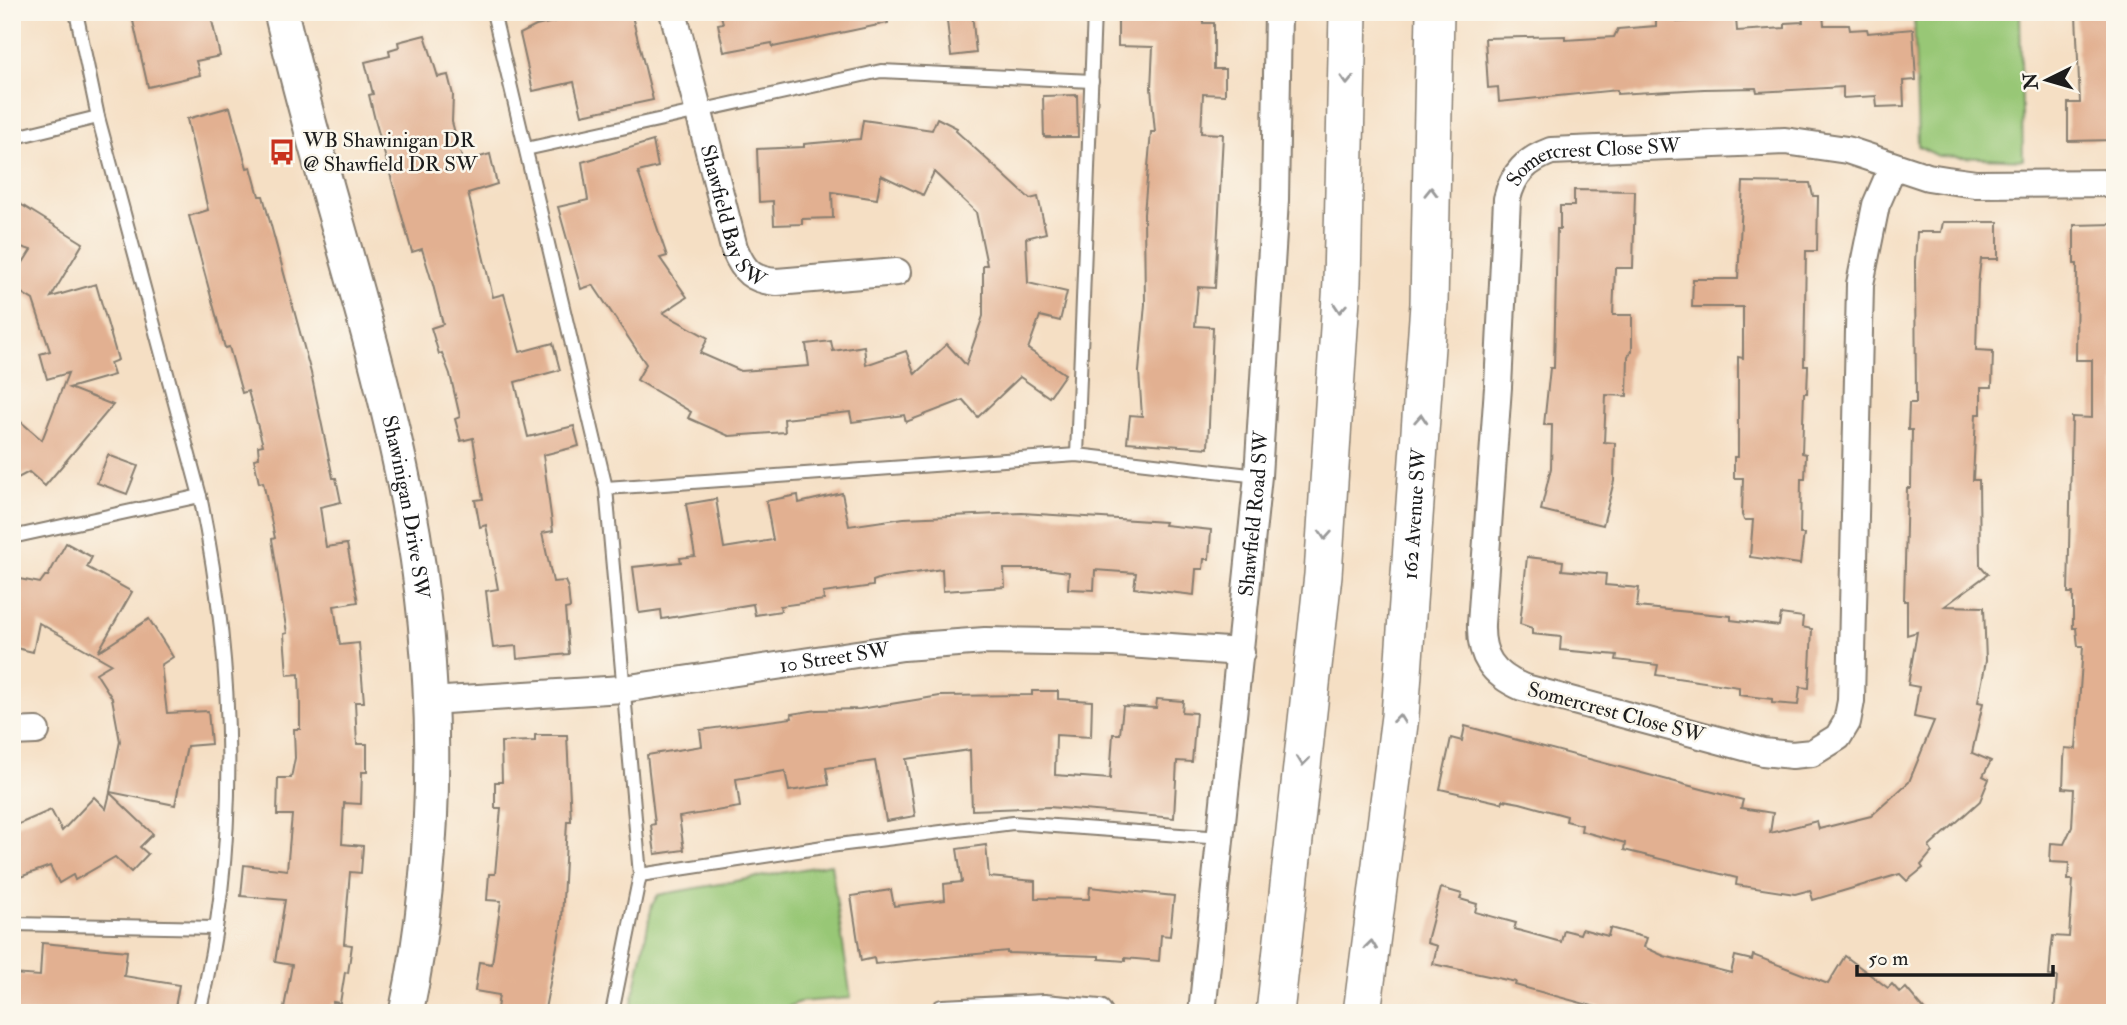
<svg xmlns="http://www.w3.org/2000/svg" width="2127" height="1025" viewBox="0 0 2127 1025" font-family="'IM FELL Double Pica',serif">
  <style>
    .green { fill: #98c776; stroke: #5a7249; stroke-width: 2 }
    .building { fill: #e2b091 }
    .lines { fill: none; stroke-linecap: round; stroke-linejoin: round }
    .service-casing { stroke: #887e70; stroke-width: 16 }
    .minor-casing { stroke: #887e70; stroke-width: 30 }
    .tertiary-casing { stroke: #887e70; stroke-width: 37 }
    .secondary-casing { stroke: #887e70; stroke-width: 40 }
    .service { stroke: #fff; stroke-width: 12 }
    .minor { stroke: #fff; stroke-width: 26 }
    .tertiary { stroke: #fff; stroke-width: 33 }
    .secondary { stroke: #fff; stroke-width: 37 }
    .oneway { stroke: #999 }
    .labels { text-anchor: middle; stroke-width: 5; stroke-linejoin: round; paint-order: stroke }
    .poi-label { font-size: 21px; fill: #1c1c1c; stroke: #fbf7ec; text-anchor: start }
    .street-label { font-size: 21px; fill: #1c1c1c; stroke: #fbf7ec }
  </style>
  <rect width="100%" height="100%" fill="#fbf7ec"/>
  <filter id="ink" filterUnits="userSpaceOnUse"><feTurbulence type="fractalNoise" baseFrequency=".0143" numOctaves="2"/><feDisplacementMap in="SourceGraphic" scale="14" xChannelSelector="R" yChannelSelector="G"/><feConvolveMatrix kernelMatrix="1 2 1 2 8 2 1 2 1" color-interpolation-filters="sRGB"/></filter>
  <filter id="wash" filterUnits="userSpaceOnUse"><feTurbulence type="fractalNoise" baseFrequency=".00686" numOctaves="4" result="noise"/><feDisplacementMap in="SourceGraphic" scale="28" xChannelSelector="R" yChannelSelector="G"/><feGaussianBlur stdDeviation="1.57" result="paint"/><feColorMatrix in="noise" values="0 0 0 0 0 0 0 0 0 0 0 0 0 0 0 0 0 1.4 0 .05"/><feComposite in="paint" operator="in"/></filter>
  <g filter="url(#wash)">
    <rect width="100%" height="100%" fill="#f5dfc4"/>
    <!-- green -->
    <g class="green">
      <polygon points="1914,12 2020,12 2023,160 1938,156 1918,146"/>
      <polygon points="831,864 851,998 799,1002 775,1013 630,1013 652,905 658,895"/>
    </g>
    <g id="blocks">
      <!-- building -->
      <g class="building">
        <polygon points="131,12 210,12 220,56 196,61 200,75 148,87"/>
        <polygon points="595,12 631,12 653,100 582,115 574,82 533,91 520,34 536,26"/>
        <polygon points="720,12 887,12 888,23 773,47 772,43 724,52 718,24 723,23"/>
        <polygon points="946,12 972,12 976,53 951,56"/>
        <polygon points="1155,12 1203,12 1203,23 1214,23 1214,69 1225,69 1225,95 1203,94 1201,133 1223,134 1215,288 1198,287 1195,326 1213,327 1208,448 1127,442 1130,415 1142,416 1139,372 1145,304 1144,214 1151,132 1155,132 1151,88 1153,47 1118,46 1118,18 1156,19"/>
        <polygon points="2115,14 2115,140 2068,141 2068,103 2080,103 2076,15"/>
        <polygon points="1677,15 1677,22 1736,18 1737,31 1785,28 1785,23 1803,22 1802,16 1823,15 1824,25 1849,25 1850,30 1867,29 1868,33 1913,29 1916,80 1903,81 1904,106 1877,107 1876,96 1843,98 1843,87 1757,92 1756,88 1704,89 1617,94 1617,90 1499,102 1498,87 1488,88 1485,38 1565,36 1565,40 1614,37 1618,29 1656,26 1656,16"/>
        <polygon points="425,35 438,77 448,75 453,95 452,122 463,162 490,154 497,184 468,193 493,297 504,294 520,352 553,343 560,370 515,382 528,437 574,426 579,446 543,455 553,531 542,533 553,582 565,581 568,588 570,608 565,609 569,654 517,659 516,646 493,648 486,591 498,589 486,525 480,527 475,500 483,499 473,438 461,441 455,419 460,417 450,374 442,353 439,354 431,328 443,324 433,285 422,249 412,252 375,120 369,95 373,94 365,62 390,56 389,50 399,47 398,42"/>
        <polygon points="1077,95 1078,137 1044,137 1043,96"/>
        <polygon points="230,107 247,168 251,167 259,196 263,196 311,373 333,478 336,478 341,502 320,507 326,547 347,544 358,602 334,606 340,645 359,643 364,702 355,702 357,744 367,744 367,772 362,772 361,804 344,803 342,844 363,846 361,873 350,872 344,944 352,945 348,973 345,972 340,1003 333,1002 332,1013 284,1008 292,965 275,962 285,900 241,896 244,865 287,870 292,815 277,815 278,778 291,778 295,758 294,729 300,729 300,705 299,674 287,675 284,634 287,633 272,539 275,538 263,482 259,483 254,459 259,458 258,446 263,445 248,391 242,393 229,347 225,348 189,216 208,210 187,119"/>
        <polygon points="937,118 957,128 956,131 1030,199 1038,197 1046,233 1026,238 1028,283 1067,292 1060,321 1040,316 1028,349 1065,374 1049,397 1020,377 978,417 963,400 906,422 904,415 852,422 850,412 784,419 785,432 729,436 688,418 691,412 637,380 646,364 593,285 581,289 558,207 588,200 582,162 653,141 658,167 638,172 667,256 660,258 687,297 663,313 708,338 700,353 741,371 809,366 806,344 831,341 833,351 864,346 866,365 906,351 915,374 947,344 966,365 983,316 983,265 987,265 976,212 934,172 923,195 881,175 877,199 832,192 833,218 802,219 802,224 774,225 773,201 759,202 757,149 804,147 804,144 860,139 863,120 932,130"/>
        <polygon points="1743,182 1810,183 1813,196 1818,196 1817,251 1806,251 1804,366 1808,366 1807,393 1804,393 1802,453 1806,454 1805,479 1801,479 1800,534 1804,534 1800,564 1750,557 1753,520 1744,520 1742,515 1743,478 1734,478 1734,457 1738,457 1738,357 1743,358 1743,307 1692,307 1693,279 1738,279"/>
        <polygon points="1574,190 1635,191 1633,268 1615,268 1613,315 1632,315 1632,351 1628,356 1627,396 1606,395 1604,442 1615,443 1614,481 1603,525 1541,510 1551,468 1552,425 1544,425 1550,368 1554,368 1557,229 1560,229 1560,206 1574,206"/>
        <polygon points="12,199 83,243 51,297 96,284 118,360 110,363 114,375 69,388 113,405 45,486 29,472 12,481 12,433 21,422 42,440 68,373 47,379 40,354 50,351 33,300 12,287 12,280 31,250 12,244"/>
        <polygon points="1943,222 1998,222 1998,259 1981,259 1978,284 1976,350 1993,351 1992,387 1981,387 1981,414 1976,414 1973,480 1979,480 1980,565 1988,574 1945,606 1984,607 1986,661 1978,702 1983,703 1972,753 1991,761 1983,776 1989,779 1980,801 1929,847 1932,852 1921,865 1923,868 1907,881 1900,874 1813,900 1810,890 1795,894 1736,885 1737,878 1624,850 1625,843 1581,831 1582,825 1566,821 1567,816 1520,803 1503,800 1502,803 1440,789 1451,738 1462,741 1465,726 1743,800 1741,808 1773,813 1770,833 1817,821 1819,829 1871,816 1909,782 1934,721 1914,717 1919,687 1908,685 1917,632 1907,635 1907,601 1904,601 1907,488 1911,488 1912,430 1908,430 1909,403 1916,403 1915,262 1917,232 1941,232"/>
        <polygon points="2115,224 2115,1013 2054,1013 2057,977 2049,976 2051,951 2053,936 2069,937 2073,880 2068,880 2069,863 2050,862 2051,843 2064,844 2072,827 2074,789 2063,788 2064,760 2065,748 2076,749 2083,646 2078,646 2076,628 2073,628 2073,593 2068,593 2072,417 2092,418 2092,360 2076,360 2077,264 2074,264 2074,225"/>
        <polygon points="108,455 138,466 127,494 97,483"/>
        <polygon points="842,493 849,526 904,518 1022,513 1165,522 1164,525 1211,530 1209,559 1204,559 1203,569 1196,569 1194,595 1134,588 1136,573 1095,570 1094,590 1068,589 1069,572 1046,569 1004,569 1005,587 943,591 942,569 881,578 873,581 873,586 823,593 824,600 780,606 781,611 755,615 753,604 662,619 661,610 639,613 633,567 681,562 680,558 695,556 686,504 716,499 724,548 773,540 766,501 798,495 799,503"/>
        <polygon points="66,543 92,557 87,567 132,592 98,652 149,619 173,657 161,665 167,713 208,711 211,744 187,746 175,805 110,792 120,741 112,698 96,673 111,664 39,623 33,652 12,647 12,609 19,579 40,583 45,576 48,576"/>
        <polygon points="1527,557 1563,561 1562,570 1606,574 1605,585 1639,588 1637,607 1731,616 1731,620 1779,626 1781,614 1803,617 1802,627 1812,629 1809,688 1800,687 1798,705 1772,703 1772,699 1739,695 1739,687 1656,675 1658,665 1616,660 1617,655 1560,650 1561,637 1532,634 1532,628 1520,624"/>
        <polygon points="1032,691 1058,691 1058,699 1092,701 1091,737 1056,735 1055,775 1110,779 1113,734 1120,734 1123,706 1156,708 1157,699 1183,701 1182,712 1196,713 1192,762 1177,761 1174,818 1049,807 972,810 970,750 906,759 915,816 886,821 875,761 826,768 829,785 789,791 785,771 736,779 740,807 679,817 684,850 655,854 651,825 655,824 647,755 702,746 700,730 792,718 791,714 817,710 860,709 940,696 1032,695"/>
        <polygon points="535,735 567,735 571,821 567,821 562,920 545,1009 543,1013 525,1013 497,1009 499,995 475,991 479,962 492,964 501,901 487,900 489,874 495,874 501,808 495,808 495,782 502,782 501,742 535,741"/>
        <polygon points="110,793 153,834 140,847 148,854 131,872 115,857 75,880 73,875 59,883 50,866 12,880 12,827 51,810 62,831 94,797 106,809"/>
        <polygon points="986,845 989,877 1035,881 1035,898 1089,899 1090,887 1174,896 1170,936 1161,935 1159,961 1125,958 1125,961 1099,959 1099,956 1007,953 1007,951 875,964 874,958 861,961 851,896 891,890 894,906 945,900 944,884 962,882 957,849"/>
        <polygon points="1441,888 1462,894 1460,899 1477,904 1475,912 1516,923 1514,929 1561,942 1564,930 1580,934 1582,929 1608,936 1610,928 1647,938 1644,947 1664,956 1731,973 1735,956 1752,960 1753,955 1828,984 1845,956 1888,988 1892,984 1900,993 1906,988 1927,1013 1618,1013 1515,985 1516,982 1433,964 1437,946 1427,943 1428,937"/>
        <polygon points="42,943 127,951 124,976 179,985 174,1013 12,1013 12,974 40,976"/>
      </g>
    </g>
  </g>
  <g filter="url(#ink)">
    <use href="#blocks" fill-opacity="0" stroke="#887e70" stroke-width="2"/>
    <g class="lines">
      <!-- service casing -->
      <g class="service-casing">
        <g id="service">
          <path d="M76,12L98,117L200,496C235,665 241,844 199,1013"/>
          <polyline points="493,12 606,488 640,875 612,1013"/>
          <polyline points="12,138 98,117"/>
          <polyline points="526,149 881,71 1092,81"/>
          <polyline points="1077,455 1094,12"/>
          <polyline points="606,488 1077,455 1258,476"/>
          <polyline points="12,537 200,496"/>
          <polyline points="640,875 830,846 1013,823 1222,838"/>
          <polyline points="12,924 216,928"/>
        </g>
      </g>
      <!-- minor casing -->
      <g class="minor-casing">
        <g id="minor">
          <path id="s1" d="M673,12L734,248C744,272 752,280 777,282L897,272"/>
          <path id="s2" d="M1893,166L1876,205L1860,284L1851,701L1847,722L1838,737L1812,753L1792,755L1763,752L1522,687C1492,674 1480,656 1481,624L1498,387L1507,199C1513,173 1527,160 1551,151L1785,141L1847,150L1928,177L1947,180L1976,184L2115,183"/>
          <path id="s3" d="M429,701L623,689L903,647L985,641L1114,643L1241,652"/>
          <polyline points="12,732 36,731"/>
          <polyline points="943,1013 1044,1008 1099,1013"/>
          <path id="s4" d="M1202,1013L1258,476L1275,200L1278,12"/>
        </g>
      </g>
      <!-- tertiary casing -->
      <g class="tertiary-casing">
        <g id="tertiary">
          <path id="s5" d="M281,12C318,172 373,327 405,488C439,657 442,844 406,1013"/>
        </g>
      </g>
      <!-- secondary casing -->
      <g class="secondary-casing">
        <g id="secondary">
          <polyline points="1275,1013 1323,575 1342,282 1348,12"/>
          <path id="s6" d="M1362,1013L1400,716L1429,304L1435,12"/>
        </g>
      </g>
      <!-- service -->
      <use href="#service" class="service"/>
      <!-- minor -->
      <use href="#minor" class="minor"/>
      <!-- tertiary -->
      <use href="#tertiary" class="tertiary"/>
      <!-- secondary -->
      <use href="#secondary" class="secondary"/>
    </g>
    <!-- one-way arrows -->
    <defs><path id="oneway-chevron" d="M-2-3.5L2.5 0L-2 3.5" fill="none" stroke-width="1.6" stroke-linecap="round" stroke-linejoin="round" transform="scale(1.75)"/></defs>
    <g class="oneway">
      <use href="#oneway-chevron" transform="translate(1347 80) rotate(91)"/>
      <use href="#oneway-chevron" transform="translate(1431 192) rotate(-89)"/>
      <use href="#oneway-chevron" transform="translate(1340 308) rotate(94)"/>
      <use href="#oneway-chevron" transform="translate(1421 419) rotate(-86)"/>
      <use href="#oneway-chevron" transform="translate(1325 535) rotate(94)"/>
      <use href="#oneway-chevron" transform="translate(1399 719) rotate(-84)"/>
      <use href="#oneway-chevron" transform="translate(1303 761) rotate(96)"/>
      <use href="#oneway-chevron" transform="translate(1371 945) rotate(-83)"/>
    </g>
  </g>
  <!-- icons -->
  <defs>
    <g id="bus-bare" transform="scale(2.1)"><path d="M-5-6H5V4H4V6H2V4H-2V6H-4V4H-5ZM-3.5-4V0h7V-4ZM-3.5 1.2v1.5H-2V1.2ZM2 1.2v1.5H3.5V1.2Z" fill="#c8321e" stroke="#fbf7ec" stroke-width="2.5" paint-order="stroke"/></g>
  </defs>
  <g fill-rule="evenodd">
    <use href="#bus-bare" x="282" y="152"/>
  </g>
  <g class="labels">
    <!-- poi labels -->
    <g class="poi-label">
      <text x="303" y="147">WB Shawinigan DR<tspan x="303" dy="24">@ Shawfield DR SW</tspan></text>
    </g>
    <!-- street labels -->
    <g class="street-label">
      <text dy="7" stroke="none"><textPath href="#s2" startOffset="1522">Somercrest Close SW</textPath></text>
      <text dy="7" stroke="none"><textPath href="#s1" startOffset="214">Shawfield Bay SW</textPath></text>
      <text dy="7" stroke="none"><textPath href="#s5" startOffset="511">Shawinigan Drive SW</textPath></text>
      <text dy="7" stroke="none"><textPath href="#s4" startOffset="502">Shawfield Road SW</textPath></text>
      <text dy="7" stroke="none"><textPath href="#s6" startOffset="502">162 Avenue SW</textPath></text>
      <text dy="7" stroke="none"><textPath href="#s3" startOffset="408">10 Street SW</textPath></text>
      <text transform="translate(1616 712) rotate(15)" y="7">Somercrest Close SW</text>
    </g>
  </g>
  <!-- margin -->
  <rect width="2127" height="1025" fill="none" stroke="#fbf7ec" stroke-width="42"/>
  <!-- north arrow -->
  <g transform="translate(2047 80) rotate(265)" stroke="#fbf7ec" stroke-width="5" paint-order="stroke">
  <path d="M0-5L12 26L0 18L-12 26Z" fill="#1c1c1c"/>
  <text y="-10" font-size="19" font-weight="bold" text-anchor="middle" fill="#1c1c1c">N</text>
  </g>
  <!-- scale -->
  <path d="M1857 965v10h196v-10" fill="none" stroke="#1c1c1c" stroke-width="3.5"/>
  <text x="1868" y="965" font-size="21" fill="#1c1c1c" stroke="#fbf7ec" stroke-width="5" paint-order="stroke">50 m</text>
</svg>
